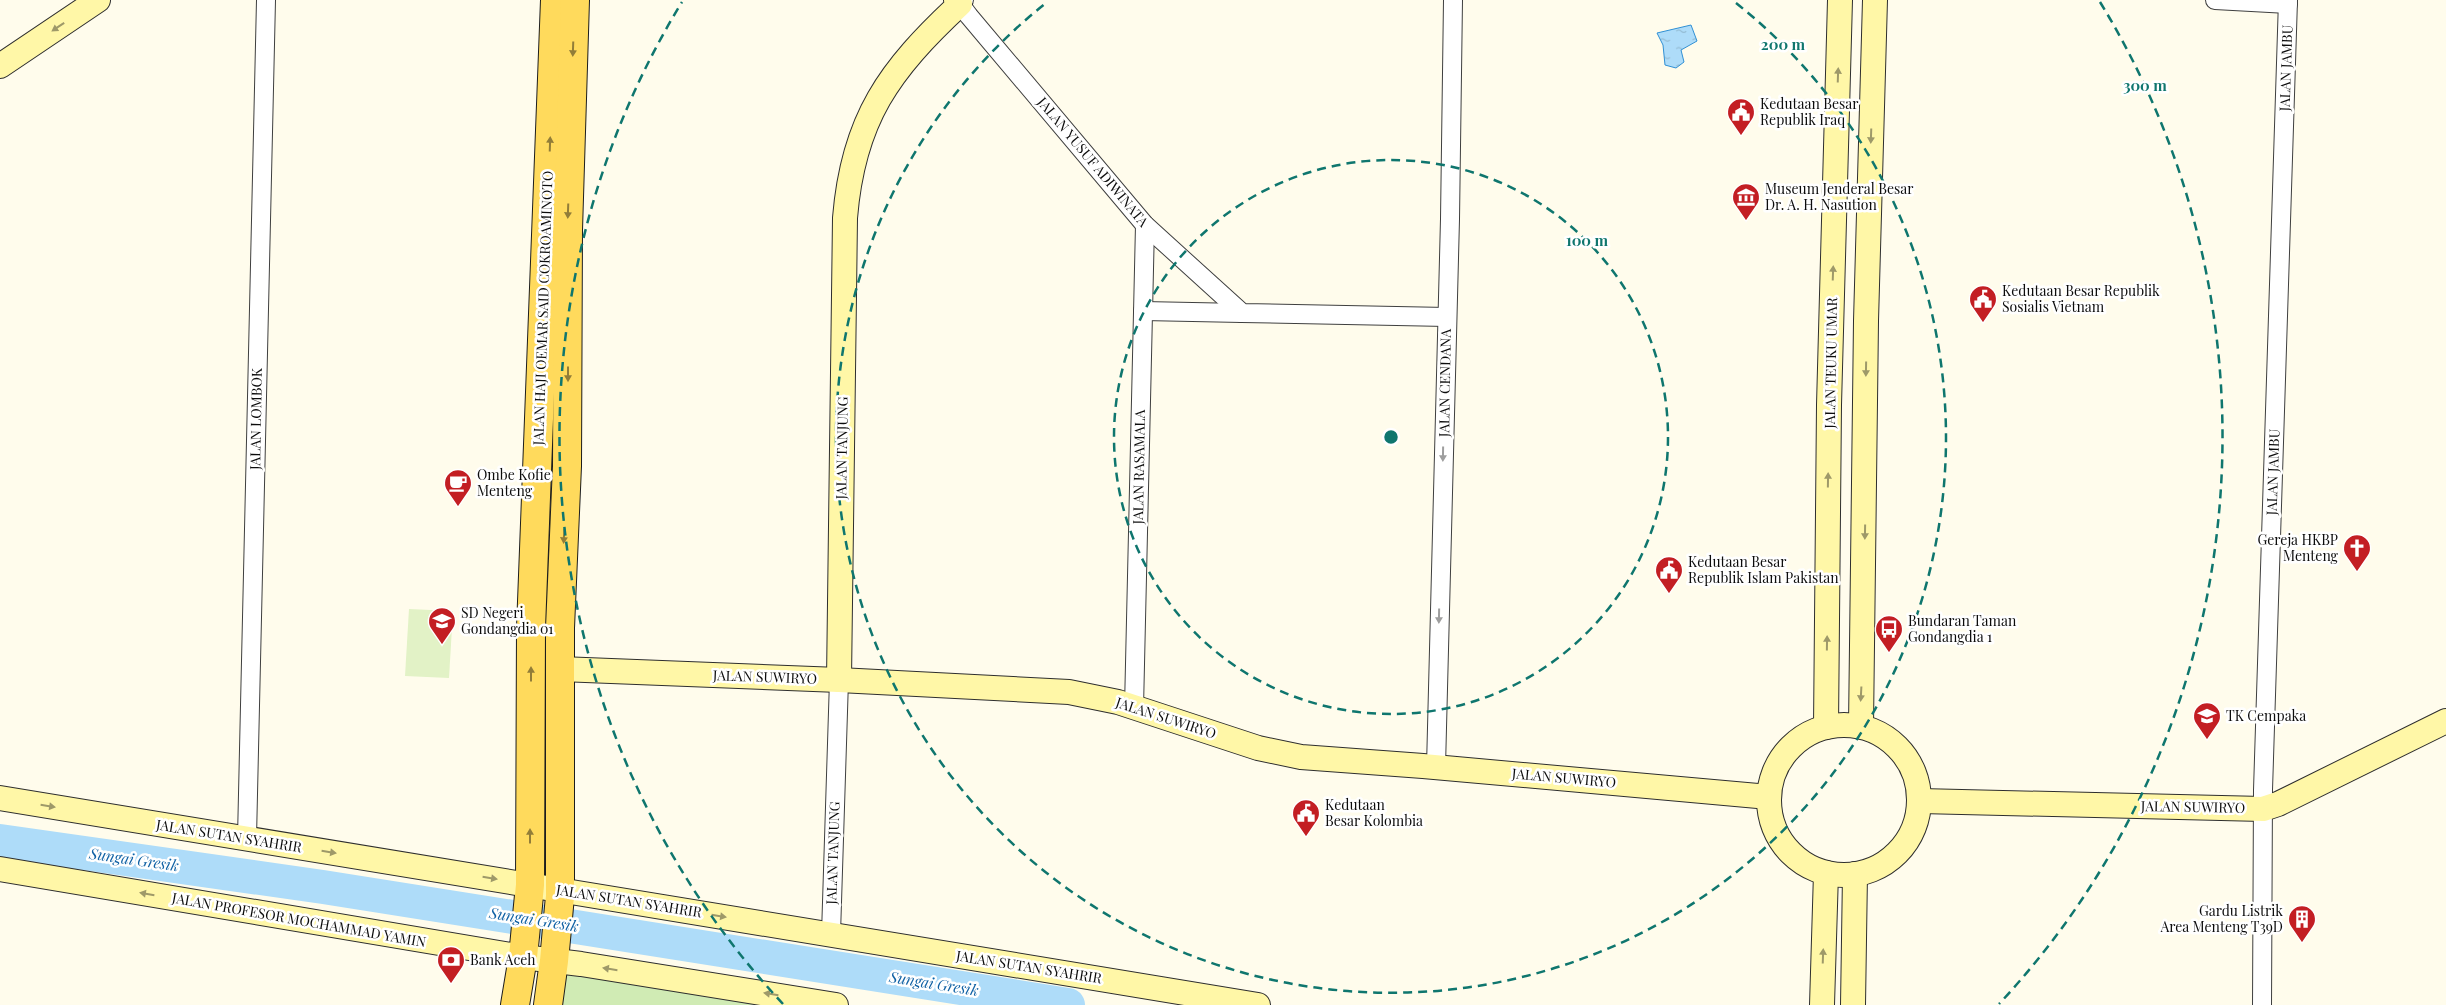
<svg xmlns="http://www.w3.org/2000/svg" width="2446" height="1005" viewBox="0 0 2446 1005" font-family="'Playfair Display',serif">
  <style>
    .park { fill: #d0ebb4 }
    .pitch { fill: #e2f2c6 }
    .water { fill: url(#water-ripples); stroke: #3190d4 }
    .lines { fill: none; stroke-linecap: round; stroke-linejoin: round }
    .river { stroke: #aedcf9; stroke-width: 34 }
    .street-casing { stroke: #3f3f3f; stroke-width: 20 }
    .secondary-casing { stroke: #2e2e2e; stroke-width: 26 }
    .primary-casing { stroke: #1d1d1d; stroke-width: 30 }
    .street { stroke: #fff; stroke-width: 18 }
    .secondary { stroke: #fff7a7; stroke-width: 24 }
    .primary { stroke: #ffda5c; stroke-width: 28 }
    .oneway { fill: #9e9969 }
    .oneway2 { fill: #927d38 }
    .oneway3 { fill: #9e9e9e }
    .ring { fill: none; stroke: #0f766e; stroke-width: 2.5; stroke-dasharray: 9 6 }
    .labels { text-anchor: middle; stroke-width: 5; stroke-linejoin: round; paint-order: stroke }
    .street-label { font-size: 14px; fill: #0c0c0c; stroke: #fff }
    .poi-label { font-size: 14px; fill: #0c0c0c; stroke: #fff; text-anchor: start }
    .water-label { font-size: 15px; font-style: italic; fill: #1061a4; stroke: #fff }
    .centre { fill: #0f766e; stroke: #fff; stroke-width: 2.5 }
    .ring-label { font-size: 15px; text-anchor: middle; font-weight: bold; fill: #0f766e; stroke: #fff; stroke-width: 5; stroke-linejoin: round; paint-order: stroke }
  </style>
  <defs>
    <pattern id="water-ripples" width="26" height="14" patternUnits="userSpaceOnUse" patternTransform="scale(1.25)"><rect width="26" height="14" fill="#aedcf9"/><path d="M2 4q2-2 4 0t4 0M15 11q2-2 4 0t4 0" fill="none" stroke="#94bcd4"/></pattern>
  </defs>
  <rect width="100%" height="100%" fill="#fffcec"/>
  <!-- park -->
  <polygon class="park" points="558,969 809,1005 553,1005"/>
  <!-- pitch -->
  <polygon class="pitch" points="409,609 453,611 449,678 405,676"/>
  <!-- water -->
  <polygon class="water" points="1691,25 1697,41 1681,50 1684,62 1676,68 1665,65 1663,45 1657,33"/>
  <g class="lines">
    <!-- river -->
    <polyline class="river" points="0,841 323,887 1068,1005"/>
    <!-- street casing -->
    <g class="street-casing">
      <g id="street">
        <polyline points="964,0 960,4 969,16 1145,225 1242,313 1447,317"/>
        <polyline points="2215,0 2288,4"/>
        <polyline points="1143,311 1242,313"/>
        <polyline points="1134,708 1145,225"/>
        <polyline points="1436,767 1450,219 1453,0"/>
        <polyline points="247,838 266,0"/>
        <polyline points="831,934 839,680"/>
        <polyline points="2262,1005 2263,790 2288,0"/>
      </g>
    </g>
    <!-- secondary casing -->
    <g class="secondary-casing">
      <g id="secondary">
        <polyline points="0,66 98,0"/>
        <polyline points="560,669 839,680 1069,692 1118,702 1258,748 1301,757 1423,766 1769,797"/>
        <path d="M839,680L845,218C853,119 889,70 960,4L956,0"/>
        <circle cx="1844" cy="800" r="75"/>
        <polyline points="1861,726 1866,321 1875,0"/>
        <polyline points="1826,727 1829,405 1840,0"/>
        <polyline points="0,798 1258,1005"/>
        <polyline points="1920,801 2263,809 2278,804 2446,721"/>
        <polyline points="0,869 523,957 581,964 836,1005"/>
        <polyline points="1822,1005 1826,873"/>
        <polyline points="1853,1005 1855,874"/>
      </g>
    </g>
    <!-- primary casing -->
    <g class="primary-casing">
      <g id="primary">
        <polyline points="515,1005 523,957 530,885 531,628 555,0"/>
        <polyline points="548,1005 554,961 560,896 560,628 567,466 568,230 575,0"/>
      </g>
    </g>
    <!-- street -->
    <use href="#street" class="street"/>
    <!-- secondary -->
    <use href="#secondary" class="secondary"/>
    <!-- primary -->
    <use href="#primary" class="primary"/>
  </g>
  <!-- one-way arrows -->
  <defs><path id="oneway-solid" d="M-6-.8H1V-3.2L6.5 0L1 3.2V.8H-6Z" transform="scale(1.25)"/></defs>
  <g class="oneway">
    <use href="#oneway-solid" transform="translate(58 27) rotate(146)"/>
    <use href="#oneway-solid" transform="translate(1838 75) rotate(-88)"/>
    <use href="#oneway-solid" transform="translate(1871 136) rotate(92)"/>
    <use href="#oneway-solid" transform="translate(1833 273) rotate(-88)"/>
    <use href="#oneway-solid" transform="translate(1866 369) rotate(91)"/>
    <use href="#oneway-solid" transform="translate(1828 480) rotate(-89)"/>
    <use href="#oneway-solid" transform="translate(1865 532) rotate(91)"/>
    <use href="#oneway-solid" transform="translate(1827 643) rotate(-89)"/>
    <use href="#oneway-solid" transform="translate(1861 694) rotate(93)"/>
    <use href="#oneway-solid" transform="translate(48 806) rotate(9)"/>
    <use href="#oneway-solid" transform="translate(329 852) rotate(9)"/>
    <use href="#oneway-solid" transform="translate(490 878) rotate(9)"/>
    <use href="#oneway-solid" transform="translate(147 894) rotate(-170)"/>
    <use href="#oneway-solid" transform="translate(719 916) rotate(9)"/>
    <use href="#oneway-solid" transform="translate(1823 956) rotate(-88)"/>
    <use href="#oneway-solid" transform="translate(610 969) rotate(-171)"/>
    <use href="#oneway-solid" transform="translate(771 994) rotate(-171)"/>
  </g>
  <g class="oneway2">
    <use href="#oneway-solid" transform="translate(573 49) rotate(92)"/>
    <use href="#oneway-solid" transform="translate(550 144) rotate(-88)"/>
    <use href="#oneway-solid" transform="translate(568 211) rotate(92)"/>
    <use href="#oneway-solid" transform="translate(568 374) rotate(90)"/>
    <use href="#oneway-solid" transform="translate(564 536) rotate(93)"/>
    <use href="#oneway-solid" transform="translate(531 674) rotate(-90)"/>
    <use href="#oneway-solid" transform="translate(530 836) rotate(-90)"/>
  </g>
  <g class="oneway3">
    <use href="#oneway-solid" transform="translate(1443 454) rotate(91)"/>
    <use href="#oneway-solid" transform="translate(1439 616) rotate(91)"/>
  </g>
  <!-- distance rings -->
  <g class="ring">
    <circle cx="1391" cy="437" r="277"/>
    <path d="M1736 3A555 555 0 1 1 1046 3"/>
    <path d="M783 1004A832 832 0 0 1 682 2M2100 2A832 832 0 0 1 1999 1004"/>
  </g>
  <!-- icons -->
  <defs>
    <g id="civic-pin" transform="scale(1.4375)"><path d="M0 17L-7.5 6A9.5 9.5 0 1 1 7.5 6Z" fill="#c31e23" stroke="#fff"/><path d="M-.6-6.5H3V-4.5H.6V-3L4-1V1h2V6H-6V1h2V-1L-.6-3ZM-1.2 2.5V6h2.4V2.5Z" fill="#fff"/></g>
    <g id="museum-pin" transform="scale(1.4375)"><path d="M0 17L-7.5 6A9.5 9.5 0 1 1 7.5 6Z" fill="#c31e23" stroke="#fff"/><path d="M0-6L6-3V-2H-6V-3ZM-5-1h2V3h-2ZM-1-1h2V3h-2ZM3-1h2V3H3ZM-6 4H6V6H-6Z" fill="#fff"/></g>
    <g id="cafe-pin" transform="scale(1.4375)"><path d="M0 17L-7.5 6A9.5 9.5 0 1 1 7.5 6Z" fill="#c31e23" stroke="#fff"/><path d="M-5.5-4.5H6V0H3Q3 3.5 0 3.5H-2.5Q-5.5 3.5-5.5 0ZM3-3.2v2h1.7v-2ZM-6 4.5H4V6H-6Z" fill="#fff"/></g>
    <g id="church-pin" transform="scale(1.4375)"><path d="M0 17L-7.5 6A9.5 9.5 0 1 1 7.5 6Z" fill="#c31e23" stroke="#fff"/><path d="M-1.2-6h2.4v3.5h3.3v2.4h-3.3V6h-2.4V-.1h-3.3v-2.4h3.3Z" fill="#fff"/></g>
    <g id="school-pin" transform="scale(1.4375)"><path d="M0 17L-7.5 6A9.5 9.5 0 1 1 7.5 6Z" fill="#c31e23" stroke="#fff"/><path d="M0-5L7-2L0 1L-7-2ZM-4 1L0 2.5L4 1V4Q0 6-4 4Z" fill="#fff"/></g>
    <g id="bus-pin" transform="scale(1.4375)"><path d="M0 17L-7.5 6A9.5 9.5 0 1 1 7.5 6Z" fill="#c31e23" stroke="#fff"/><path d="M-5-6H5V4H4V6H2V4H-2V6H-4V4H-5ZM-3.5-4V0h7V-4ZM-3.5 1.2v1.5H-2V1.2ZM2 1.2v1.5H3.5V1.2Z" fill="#fff"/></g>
    <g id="building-pin" transform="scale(1.4375)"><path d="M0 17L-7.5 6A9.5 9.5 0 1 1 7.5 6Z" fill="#c31e23" stroke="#fff"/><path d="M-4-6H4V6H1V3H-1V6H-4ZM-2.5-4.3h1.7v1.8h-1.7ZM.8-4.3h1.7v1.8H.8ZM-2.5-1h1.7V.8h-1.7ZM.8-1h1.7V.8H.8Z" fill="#fff"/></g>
    <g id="bank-pin" transform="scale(1.4375)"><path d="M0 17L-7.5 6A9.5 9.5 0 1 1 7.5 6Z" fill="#c31e23" stroke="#fff"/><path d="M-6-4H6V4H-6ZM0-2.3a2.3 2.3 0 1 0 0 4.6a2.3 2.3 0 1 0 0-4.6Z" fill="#fff"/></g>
  </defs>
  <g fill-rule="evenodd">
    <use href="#civic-pin" x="1741" y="112"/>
    <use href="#museum-pin" x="1746" y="197"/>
    <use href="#civic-pin" x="1983" y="299"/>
    <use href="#cafe-pin" x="458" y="483"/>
    <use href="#church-pin" x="2357" y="548"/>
    <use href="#civic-pin" x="1669" y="570"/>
    <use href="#school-pin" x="442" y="621"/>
    <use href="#bus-pin" x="1889" y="629"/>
    <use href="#school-pin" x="2207" y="716"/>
    <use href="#civic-pin" x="1306" y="813"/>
    <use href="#building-pin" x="2302" y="919"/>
    <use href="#bank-pin" x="451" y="960"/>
  </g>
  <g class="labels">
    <!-- street labels -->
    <g class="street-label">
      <text transform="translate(2286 68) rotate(-88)" y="5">JALAN JAMBU</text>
      <text transform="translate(1093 162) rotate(50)" y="5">JALAN YUSUF ADIWINATA</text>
      <text transform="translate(543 308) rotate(-88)" y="5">JALAN HAJI OEMAR SAID COKROAMINOTO</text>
      <text transform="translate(1831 363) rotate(-89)" y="5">JALAN TEUKU UMAR</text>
      <text transform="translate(1445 383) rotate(-89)" y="5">JALAN CENDANA</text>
      <text transform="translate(256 419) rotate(-89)" y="5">JALAN LOMBOK</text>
      <text transform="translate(842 448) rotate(-89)" y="5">JALAN TANJUNG</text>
      <text transform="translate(1139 467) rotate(-89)" y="5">JALAN RASAMALA</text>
      <text transform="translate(2273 472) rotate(-88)" y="5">JALAN JAMBU</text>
      <text transform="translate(765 677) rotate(2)" y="5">JALAN SUWIRYO</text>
      <text transform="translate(1166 718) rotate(18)" y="5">JALAN SUWIRYO</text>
      <text transform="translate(1564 778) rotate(5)" y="5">JALAN SUWIRYO</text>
      <text transform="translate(2193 807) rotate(1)" y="5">JALAN SUWIRYO</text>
      <text transform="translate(229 836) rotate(9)" y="5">JALAN SUTAN SYAHRIR</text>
      <text transform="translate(833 853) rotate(-88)" y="5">JALAN TANJUNG</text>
      <text transform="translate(629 901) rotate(9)" y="5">JALAN SUTAN SYAHRIR</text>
      <text transform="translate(299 920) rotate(10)" y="5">JALAN PROFESOR MOCHAMMAD YAMIN</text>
      <text transform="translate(1029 967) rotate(9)" y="5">JALAN SUTAN SYAHRIR</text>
    </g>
    <!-- poi labels -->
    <g class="poi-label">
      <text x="1760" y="109">Kedutaan Besar<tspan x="1760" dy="16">Republik Iraq</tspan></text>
      <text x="1765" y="194">Museum Jenderal Besar<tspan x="1765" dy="16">Dr. A. H. Nasution</tspan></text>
      <text x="2002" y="296">Kedutaan Besar Republik<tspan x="2002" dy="16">Sosialis Vietnam</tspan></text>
      <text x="477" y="480">Ombe Kofie<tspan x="477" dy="16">Menteng</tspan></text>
      <text x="2338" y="545" text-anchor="end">Gereja HKBP<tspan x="2338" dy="16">Menteng</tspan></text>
      <text x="1688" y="567">Kedutaan Besar<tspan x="1688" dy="16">Republik Islam Pakistan</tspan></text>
      <text x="461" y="618">SD Negeri<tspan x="461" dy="16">Gondangdia 01</tspan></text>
      <text x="1908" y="626">Bundaran Taman<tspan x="1908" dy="16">Gondangdia 1</tspan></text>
      <text x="2226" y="721">TK Cempaka</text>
      <text x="1325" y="810">Kedutaan<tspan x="1325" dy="16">Besar Kolombia</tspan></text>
      <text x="2283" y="916" text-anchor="end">Gardu Listrik<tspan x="2283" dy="16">Area Menteng T39D</tspan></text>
      <text x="470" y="965">Bank Aceh</text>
    </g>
    <!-- water labels -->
    <g class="water-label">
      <text transform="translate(134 860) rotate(8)" y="5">Sungai Gresik</text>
      <text transform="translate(534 920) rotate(9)" y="5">Sungai Gresik</text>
      <text transform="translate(934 984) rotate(9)" y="5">Sungai Gresik</text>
    </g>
  </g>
  <circle cx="1391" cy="437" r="8" class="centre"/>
  <g class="ring-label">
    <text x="1783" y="50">200 m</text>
    <text x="2145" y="91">300 m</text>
    <text x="1587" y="246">100 m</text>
  </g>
</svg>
